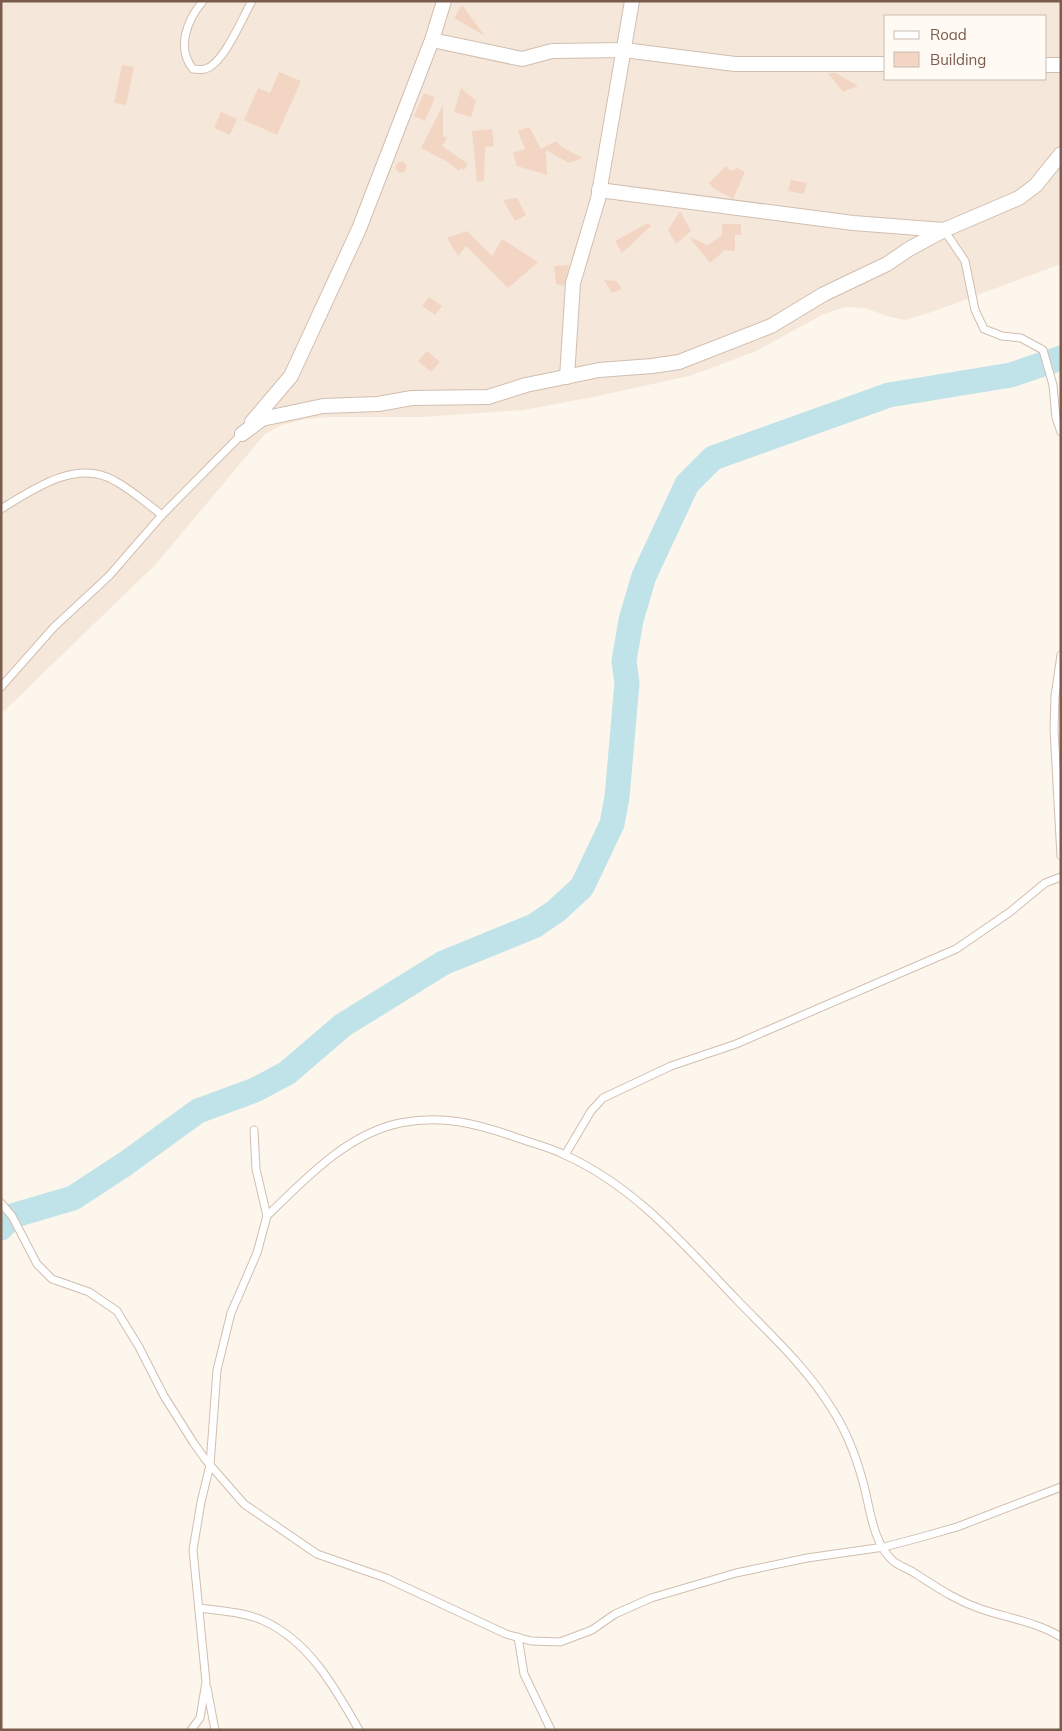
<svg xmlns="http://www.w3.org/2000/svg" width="1062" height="1731" viewBox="0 0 1062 1731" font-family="Mulish,sans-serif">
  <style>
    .residential { fill: #f5e8da; fill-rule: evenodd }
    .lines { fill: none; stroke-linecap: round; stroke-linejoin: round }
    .river { stroke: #bfe3e8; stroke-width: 25 }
    .building { fill: #f3d5c3 }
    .lane-casing { stroke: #d1beb0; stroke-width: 9 }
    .street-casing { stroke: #d1beb0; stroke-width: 16 }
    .lane { stroke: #fff; stroke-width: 7 }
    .street { stroke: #fff; stroke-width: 14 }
  </style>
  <rect width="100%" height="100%" fill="#fdf6ec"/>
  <!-- residential -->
  <path class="residential" d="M1,1H1061V264L932,312L905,320L887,316L865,308L845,307L822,315L756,351L717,366L689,376L593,397L524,410L422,417H332L307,419L282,425L265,434L156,564L1,714ZM886,16H1046V79H886Z"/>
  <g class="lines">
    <!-- river -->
    <polyline class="river" points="1,1228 12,1216 73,1198 125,1164 198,1111 255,1090 287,1073 343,1025 443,963 534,926 556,911 582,887 612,824 617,797 627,683 624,661 631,620 644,576 687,484 713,458 889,395 1011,375 1061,358"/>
  </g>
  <!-- building -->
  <g class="building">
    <polygon points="462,5 485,36 454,18"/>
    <polygon points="122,65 134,67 126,105 114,103"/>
    <polygon points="279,72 301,81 277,135 244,120 258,88 270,93"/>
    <polygon points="828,73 836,73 858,86 843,92"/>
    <polygon points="461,88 476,101 471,117 454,112"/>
    <polygon points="424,93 435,97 425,121 414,116"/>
    <polygon points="443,105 443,136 447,138 442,146 468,164 464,170 461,168 459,171 448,162 421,148"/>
    <polygon points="221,112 237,119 230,135 214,128"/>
    <polygon points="529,127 541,149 557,141 559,145 582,158 569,163 546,150 547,175 517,166 513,153 525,149 518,131"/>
    <polygon points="492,129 494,146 485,147 484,181 477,182 472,131"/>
    <circle cx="401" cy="167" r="5.5"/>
    <polygon points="726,166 731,171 737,168 745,172 733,199 713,188 709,183"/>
    <polygon points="791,180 807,183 804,194 788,191"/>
    <polygon points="517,198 526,215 515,221 503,200"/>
    <polygon points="680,211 691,231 676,244 668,230"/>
    <polygon points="648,223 651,226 622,253 615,241"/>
    <polygon points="722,224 741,224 741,235 735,235 735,251 725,250 710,263 689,237 708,245 722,235"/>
    <polygon points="467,231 492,256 502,239 538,262 508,288 466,246 458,256 447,238"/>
    <polygon points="569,265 564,286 556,284 554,266"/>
    <polygon points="604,280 616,281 622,289 612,293"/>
    <polygon points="429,297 442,306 435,315 422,306"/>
    <polygon points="427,351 440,362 431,372 418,361"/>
  </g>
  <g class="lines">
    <!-- lane casing -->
    <g class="lane-casing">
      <g id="lane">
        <path d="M203,1C187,20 176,48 193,69C196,69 202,70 205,69C224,64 242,18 252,1"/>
        <polyline points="944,230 965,261 975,310 984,329 1002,336 1021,338 1043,350 1053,385 1056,418 1061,432"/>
        <path d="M1,509C33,489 78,458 115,481C132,490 147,504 162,515"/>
        <polyline points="1061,655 1055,696 1054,729 1061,856"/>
        <polyline points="1,687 54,627 109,576 162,515 242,434"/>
        <polyline points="565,1155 591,1111 603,1098 671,1066 736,1044 956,949 1010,912 1045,883 1061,877"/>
        <polyline points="1,1203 12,1216 37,1264 52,1279 89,1292 117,1311 139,1347 164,1396 193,1442 205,1459 244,1504 317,1554 386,1578 506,1634 531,1641 560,1642 592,1630 615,1614 651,1598 736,1573 807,1558 884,1547 922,1537 957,1527 1061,1487"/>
        <path d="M267,1216C305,1179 347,1134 400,1123C443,1115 475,1123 515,1137C531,1143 549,1147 565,1155C636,1187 685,1246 738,1301C771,1335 807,1368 832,1409C847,1432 856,1456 863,1482C870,1506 872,1542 893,1561C899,1566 909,1569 916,1574C938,1588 955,1600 981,1609C1007,1618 1037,1622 1061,1637"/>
        <path d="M199,1608C220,1611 245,1612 264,1621C310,1642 335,1688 359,1730"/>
        <polyline points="518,1637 524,1674 551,1730"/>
        <polyline points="207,1688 215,1730"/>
        <polyline points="191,1730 200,1718 206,1682 193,1550 201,1502 210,1465 217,1370 231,1313 257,1253 267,1216 256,1169 254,1130"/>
      </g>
    </g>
    <!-- street casing -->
    <g class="street-casing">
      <g id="street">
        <polyline points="432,40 522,59 552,51 624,50 735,64 886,64"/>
        <polyline points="1046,65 1061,65"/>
        <polyline points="599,190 853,223 944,230"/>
        <polyline points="567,377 573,283 598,199 632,1"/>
        <polyline points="252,422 291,376 359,229 432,40 444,1"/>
        <polyline points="242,434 262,419 323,406 378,404 412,398 488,397 526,385 599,370 652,366 679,362 771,326 824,294 887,264 909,249 944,230 1019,198 1036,185 1061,154"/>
      </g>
    </g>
    <!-- lane -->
    <use href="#lane" class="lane"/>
    <!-- street -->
    <use href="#street" class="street"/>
  </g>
  <!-- border -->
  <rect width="1062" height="1731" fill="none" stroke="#7a5c4d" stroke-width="5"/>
  <!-- legend -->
  <rect x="884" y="15" width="162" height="65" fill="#fffaf3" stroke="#cabbb1"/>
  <rect x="894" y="31" width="25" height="8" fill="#ffffff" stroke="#cabbb1"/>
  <text x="930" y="40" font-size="15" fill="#7a5c4d">Road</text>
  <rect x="894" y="52" width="25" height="15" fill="#f3d5c3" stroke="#cabbb1"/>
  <text x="930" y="65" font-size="15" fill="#7a5c4d">Building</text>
</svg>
